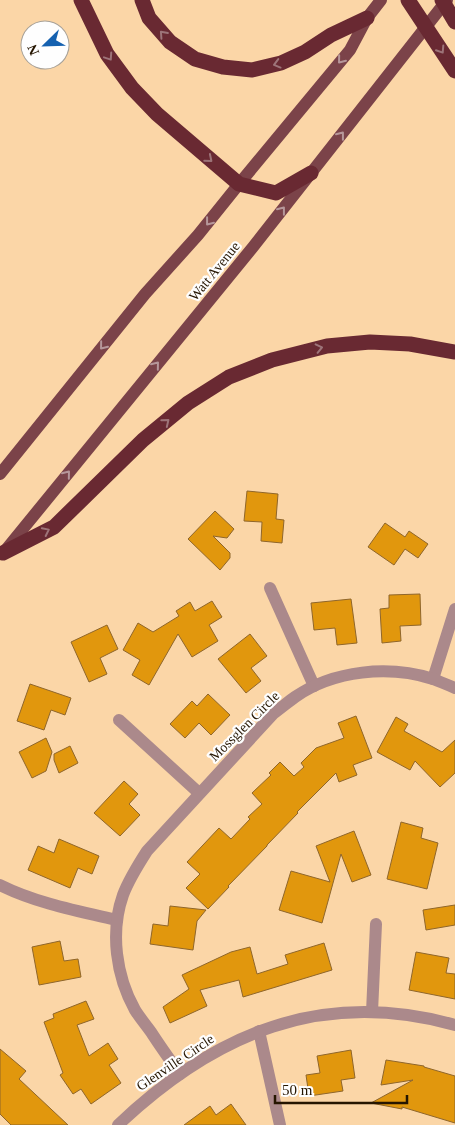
<svg xmlns="http://www.w3.org/2000/svg" width="455" height="1125" viewBox="0 0 455 1125" font-family="Georgia,serif">
  <style>
    .building { fill: #e1970d; stroke: #8f662b }
    .lines { fill: none; stroke-linecap: round; stroke-linejoin: round }
    .street { stroke: #ab898b; stroke-width: 12 }
    .primary { stroke: #7b4349; stroke-width: 12 }
    .highway { stroke: #692932; stroke-width: 15 }
    .oneway { stroke: #9d7479 }
    .oneway2 { stroke: #b6979a }
    .labels { text-anchor: middle; stroke-width: 4.5; stroke-linejoin: round; paint-order: stroke }
    .street-label { font-size: 14px; fill: #251500; stroke: #fefefe }
  </style>
  <rect width="100%" height="100%" fill="#fbd6a7"/>
  <!-- building -->
  <g class="building">
    <polygon points="247,491 278,494 276,519 284,520 282,543 261,541 262,522 244,521"/>
    <polygon points="215,511 234,529 227,538 213,536 230,553 230,558 220,570 188,539"/>
    <polygon points="385,523 405,537 409,531 428,544 418,558 405,549 394,565 368,547"/>
    <polygon points="420,594 421,625 400,626 401,641 382,643 380,609 389,608 389,595"/>
    <polygon points="351,599 357,643 337,645 335,628 314,630 311,603"/>
    <polygon points="212,601 222,617 209,625 218,641 192,657 178,634 149,685 132,675 140,660 123,650 138,623 153,632 179,616 176,611 190,602 195,611"/>
    <polygon points="107,625 118,649 100,658 107,674 89,682 71,642"/>
    <polygon points="250,634 267,656 251,668 261,681 246,693 218,659"/>
    <polygon points="30,684 71,698 65,715 51,710 44,730 17,721"/>
    <polygon points="208,694 230,715 211,735 199,723 185,738 170,724 192,701 197,706"/>
    <polygon points="356,716 372,758 353,765 357,775 339,782 336,773 297,812 298,813 267,845 267,846 228,886 229,887 208,909 186,888 200,874 187,862 219,828 231,839 250,819 248,817 262,804 252,793 271,775 269,773 280,762 294,776 304,767 301,763 316,748 344,738 338,723"/>
    <polygon points="396,717 408,724 404,731 442,752 455,740 455,773 440,787 415,761 410,770 377,752"/>
    <polygon points="46,738 52,752 46,771 32,778 19,752"/>
    <polygon points="70,746 78,763 59,773 54,760 54,754"/>
    <polygon points="124,781 138,794 129,804 140,815 120,836 94,813"/>
    <polygon points="401,822 423,828 421,838 438,843 427,889 387,879"/>
    <polygon points="354,831 371,875 352,882 341,854 322,923 279,910 291,871 330,882 316,846"/>
    <polygon points="59,839 99,856 92,874 78,868 70,888 28,870 38,846 54,853"/>
    <polygon points="455,905 455,925 426,930 423,910"/>
    <polygon points="170,906 206,910 197,921 193,950 150,944 153,924 168,926"/>
    <polygon points="60,941 64,961 78,959 81,977 39,985 32,947"/>
    <polygon points="324,943 332,970 243,997 239,980 200,990 207,1006 170,1023 163,1007 189,989 182,975 231,952 250,947 257,974 288,964 285,955"/>
    <polygon points="416,952 449,958 446,973 455,974 455,999 409,990"/>
    <polygon points="86,1001 94,1019 77,1025 89,1056 108,1043 118,1059 109,1065 121,1083 91,1104 81,1089 73,1094 60,1075 63,1073 44,1022 54,1018 53,1014"/>
    <polygon points="0,1049 26,1071 19,1079 68,1125 11,1125 0,1114"/>
    <polygon points="351,1050 355,1078 341,1080 343,1091 309,1096 306,1075 320,1073 317,1056"/>
    <polygon points="386,1060 424,1066 424,1067 455,1076 455,1123 402,1107 402,1109 371,1103 413,1080 381,1085"/>
    <polygon points="231,1104 246,1125 184,1125 210,1106 216,1115"/>
  </g>
  <g class="lines">
    <!-- street -->
    <g class="street">
      <polyline points="270,588 314,686"/>
      <polyline points="433,679 455,609"/>
      <polyline points="119,720 199,793"/>
      <path d="M0,885C36,903 78,911 117,920"/>
      <polyline points="372,1012 376,924"/>
      <polyline points="259,1031 280,1125"/>
      <path d="M180,1074C170,1060 160,1046 151,1032C146,1025 140,1018 135,1010C116,976 110,932 123,895C129,879 138,865 147,851L274,713C281,708 288,702 295,697C334,670 389,665 433,679C441,682 448,685 455,688"/>
      <path d="M118,1125C215,1033 322,988 455,1025"/>
    </g>
    <!-- primary -->
    <g class="primary">
      <polyline points="0,474 145,294 198,235 239,184 350,50 367,18 381,0"/>
      <polyline points="4,552 253,247 447,0"/>
    </g>
    <!-- highway -->
    <g class="highway">
      <polyline points="81,0 107,54 132,88 157,114 239,184 276,193 311,173"/>
      <polyline points="142,0 149,18 170,42 195,59 223,67 252,70 281,63 305,52 331,35 367,18"/>
      <polyline points="408,0 455,71"/>
      <polyline points="442,0 455,22"/>
      <polyline points="3,553 54,527 143,440 188,403 229,377 272,360 327,346 370,342 410,344 455,352"/>
    </g>
  </g>
  <!-- one-way arrows -->
  <defs><path id="oneway-chevron" d="M-2-3.5L2.5 0L-2 3.5" fill="none" stroke-width="1.6" stroke-linecap="round" stroke-linejoin="round" transform="scale(1.25)"/></defs>
  <g class="oneway">
    <use href="#oneway-chevron" transform="translate(163 34) rotate(-132)"/>
    <use href="#oneway-chevron" transform="translate(441 50) rotate(57)"/>
    <use href="#oneway-chevron" transform="translate(109 57) rotate(56)"/>
    <use href="#oneway-chevron" transform="translate(277 64) rotate(165)"/>
    <use href="#oneway-chevron" transform="translate(209 159) rotate(40)"/>
    <use href="#oneway-chevron" transform="translate(319 348) rotate(-13)"/>
    <use href="#oneway-chevron" transform="translate(166 422) rotate(-39)"/>
    <use href="#oneway-chevron" transform="translate(46 531) rotate(-26)"/>
  </g>
  <g class="oneway2">
    <use href="#oneway-chevron" transform="translate(341 60) rotate(129)"/>
    <use href="#oneway-chevron" transform="translate(341 135) rotate(-52)"/>
    <use href="#oneway-chevron" transform="translate(282 210) rotate(-52)"/>
    <use href="#oneway-chevron" transform="translate(209 222) rotate(128)"/>
    <use href="#oneway-chevron" transform="translate(103 346) rotate(129)"/>
    <use href="#oneway-chevron" transform="translate(156 365) rotate(-51)"/>
    <use href="#oneway-chevron" transform="translate(67 474) rotate(-51)"/>
  </g>
  <g class="labels">
    <!-- street labels -->
    <g class="street-label">
      <text transform="translate(214 271) rotate(-51)" y="5">Watt Avenue</text>
      <text transform="translate(244 726) rotate(-45)" y="5">Mossglen Circle</text>
      <text transform="translate(175 1062) rotate(-34)" y="5">Glenville Circle</text>
    </g>
  </g>
  <!-- north arrow -->
  <g transform="translate(45 45) rotate(247)"><circle r="24" fill="#fefefe" stroke="#a7a198"/>
  <path d="M0-4L9 19L0 12L-9 19Z" fill="#1561b0"/>
  <text y="-8" font-size="14" font-weight="bold" text-anchor="middle" fill="#251500">N</text>
  </g>
  <!-- scale -->
  <path d="M275 1095v8h132v-8" fill="none" stroke="#251500" stroke-width="2.5"/>
  <text x="282" y="1095" font-size="15" fill="#251500" stroke="#fefefe" stroke-width="4" paint-order="stroke">50 m</text>
</svg>
